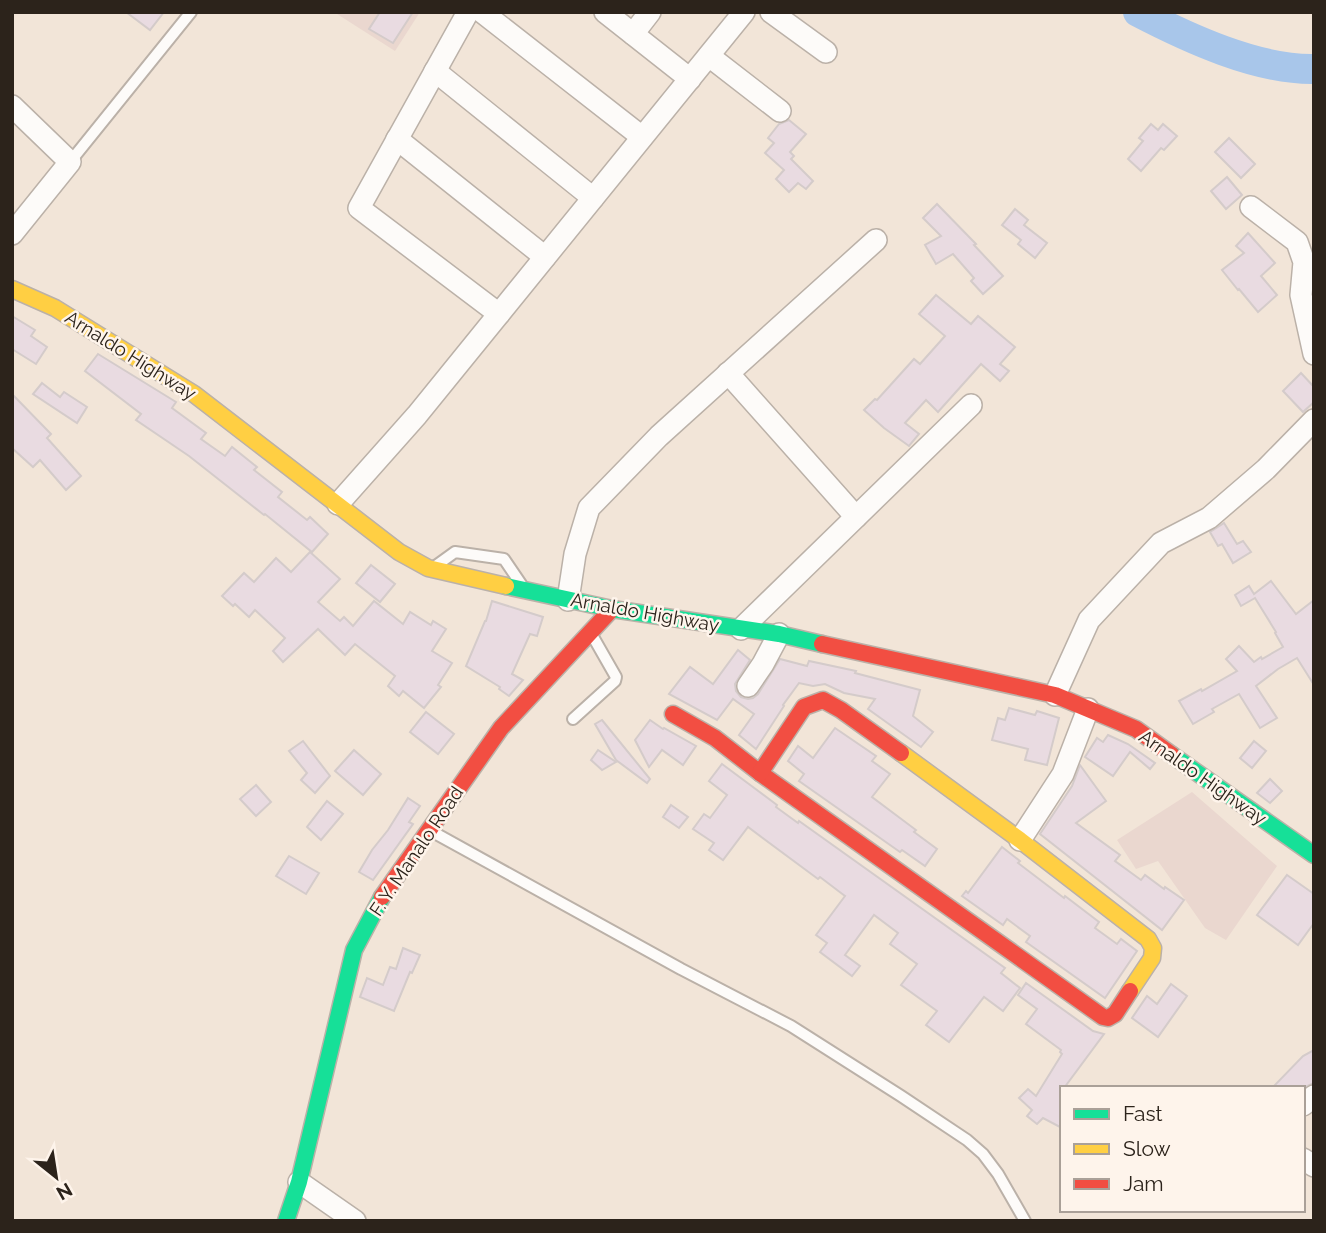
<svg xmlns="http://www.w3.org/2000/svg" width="1326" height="1233" viewBox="0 0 1326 1233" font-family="Raleway,sans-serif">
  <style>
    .education { fill: #ead7cf }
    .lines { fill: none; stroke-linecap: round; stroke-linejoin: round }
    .river { stroke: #a8c6ea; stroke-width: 30 }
    .building { fill: #e9dbe1; stroke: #d4cbca; stroke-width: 2 }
    .lane-casing { stroke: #bbb1a8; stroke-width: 14 }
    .street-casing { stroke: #bbb1a8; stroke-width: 24 }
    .fast-casing { stroke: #bbb1a8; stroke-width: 19 }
    .slow-casing { stroke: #bbb1a8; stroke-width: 19 }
    .jam-casing { stroke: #bbb1a8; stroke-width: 19 }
    .lane { stroke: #fdfbf9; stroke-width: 10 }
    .street { stroke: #fdfbf9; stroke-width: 21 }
    .fast { stroke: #16e098; stroke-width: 16 }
    .slow { stroke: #ffcf43; stroke-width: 16 }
    .jam { stroke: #f24e42; stroke-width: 16 }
    .labels { text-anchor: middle; stroke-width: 5; stroke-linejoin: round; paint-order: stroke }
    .street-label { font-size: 19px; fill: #2c231b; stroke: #fef4eb }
  </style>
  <rect width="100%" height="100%" fill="#f2e5d8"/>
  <!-- education -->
  <g class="education">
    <polygon points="334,12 420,12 395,51"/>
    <polygon points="1192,792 1277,866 1226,940 1205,928 1158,861 1136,869 1117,840"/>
  </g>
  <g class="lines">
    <!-- river -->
    <path class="river" d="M1138,12C1188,38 1257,70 1314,69"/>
  </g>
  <!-- building -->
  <g class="building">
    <polygon points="126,12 164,12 150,30"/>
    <polygon points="380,12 413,12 393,43 369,29"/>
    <polygon points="789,120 806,134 790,152 794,156 791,159 813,181 806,189 798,183 789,192 776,179 784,170 765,153 774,143 768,138 779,124"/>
    <polygon points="1151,124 1158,130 1163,124 1177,136 1164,150 1161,148 1141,171 1128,159 1143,141 1139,138"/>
    <polygon points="1229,138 1255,164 1241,178 1215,152"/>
    <polygon points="1227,177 1242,195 1226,209 1211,191"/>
    <polygon points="937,204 976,244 974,245 1003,276 983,294 971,281 974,278 953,254 936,264 925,245 941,236 923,218"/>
    <polygon points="1015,209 1028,220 1024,225 1047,243 1035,258 1018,244 1021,240 1002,225"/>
    <polygon points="1248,233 1275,263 1261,276 1277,295 1258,312 1239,289 1238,290 1222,270 1244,253 1236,246"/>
    <polygon points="936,295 971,324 978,316 1015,347 1000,364 1009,371 1000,381 981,364 938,412 926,400 905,423 919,434 909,446 884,428 864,410 875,399 877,400 914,359 920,364 945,336 919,314"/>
    <polygon points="12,316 35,330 31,336 47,347 36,364 12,349"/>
    <polygon points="98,354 176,402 172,408 206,433 201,439 225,456 232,447 257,467 254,470 282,492 278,497 307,520 310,517 328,534 312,552 265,514 264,515 189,456 136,420 141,414 85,371"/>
    <polygon points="1301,373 1314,387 1314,402 1303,412 1283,391"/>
    <polygon points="42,383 60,397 64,392 87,407 77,423 33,394"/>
    <polygon points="12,394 51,434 47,438 81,476 66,490 40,460 33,467 12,448"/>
    <polygon points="1224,523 1237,544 1243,541 1251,552 1233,563 1222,544 1218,546 1210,532"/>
    <polygon points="310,552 340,579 318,602 340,621 344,617 353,626 374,601 403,624 410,612 431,625 433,621 446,629 432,651 452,663 438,685 441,687 424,708 403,691 399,696 388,686 395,676 355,644 345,655 318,629 283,662 273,651 285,638 255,610 249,617 235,604 233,606 222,596 244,573 254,582 276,558 291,572"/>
    <polygon points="371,565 395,584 380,602 356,583"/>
    <polygon points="1271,581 1296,614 1314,600 1314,685 1297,658 1278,669 1256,686 1277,718 1260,728 1239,694 1212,709 1214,712 1193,724 1179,701 1201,689 1202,691 1237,671 1226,659 1239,646 1254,662 1261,657 1262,659 1283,647 1275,633 1276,632 1255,598 1241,606 1235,595 1249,586 1254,594"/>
    <polygon points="492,601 543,617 537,636 530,634 512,674 523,680 509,696 499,689 500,687 466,666 485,621 486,621"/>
    <polygon points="738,650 750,660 735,684 736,691 741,697 748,699 753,698 758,694 780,659 807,666 809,661 856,671 855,673 920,690 913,716 933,732 921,747 868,709 875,699 844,693 825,684 813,686 799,683 783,705 784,706 756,749 739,735 754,714 733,699 717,720 669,694 690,667 713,684"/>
    <polygon points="1009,708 1035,715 1037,711 1059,718 1047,765 1025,760 1028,749 992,740 998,718 1005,720"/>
    <polygon points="426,712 454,734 438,754 410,732"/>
    <polygon points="602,720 650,779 647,783 616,760 595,724"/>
    <polygon points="650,720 663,729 664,728 696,746 683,765 662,750 649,767 635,740"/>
    <polygon points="835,728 876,756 872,761 890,774 872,797 916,830 914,832 937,849 925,866 902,850 900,852 799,781 804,774 788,761 798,746 813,758"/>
    <polygon points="1108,735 1128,744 1155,763 1150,769 1130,752 1113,776 1085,757 1097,738 1103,742"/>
    <polygon points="303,741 330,776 315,793 301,780 307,773 289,751"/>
    <polygon points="1254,741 1266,751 1252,768 1240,758"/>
    <polygon points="354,750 381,774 363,795 335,771"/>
    <polygon points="598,750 616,762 602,770 591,760"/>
    <polygon points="722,764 777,805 776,807 798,823 799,821 1005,968 1001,973 1020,988 1003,1011 984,997 949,1042 926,1025 937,1011 901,985 917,964 890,944 898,933 874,915 845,955 860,966 852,976 820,952 827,943 816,935 845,896 841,893 820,877 818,879 748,827 723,860 709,850 714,843 693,829 704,814 710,818 727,795 709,781"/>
    <polygon points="1080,765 1106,801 1076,823 1120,855 1115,861 1141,880 1145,875 1164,889 1165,887 1184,900 1162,930 1040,834 1072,786"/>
    <polygon points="1270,779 1282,791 1270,803 1257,793"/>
    <polygon points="256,785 271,802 256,816 240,799"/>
    <polygon points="408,798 420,806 409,822 413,824 373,880 359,872 372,850 388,830"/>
    <polygon points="327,801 343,814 321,840 307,827"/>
    <polygon points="671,805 688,817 679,828 663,817"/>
    <polygon points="1002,847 1020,861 1018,863 1064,898 1065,896 1099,922 1095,928 1117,944 1121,939 1137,951 1105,998 1026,942 1030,936 1007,919 1003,925 962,896 966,891 968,893"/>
    <polygon points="289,856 319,873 306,894 276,876"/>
    <polygon points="1287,875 1314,894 1314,923 1298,945 1257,915"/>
    <polygon points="403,948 420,955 412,973 410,972 394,1011 360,997 367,978 383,985 390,967 396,969"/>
    <polygon points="1026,983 1093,1031 1104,1034 1064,1088 1062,1088 1062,1128 1043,1118 1037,1124 1027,1116 1032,1110 1019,1098 1028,1089 1036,1096 1062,1054 1060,1052 1061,1050 1026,1024 1037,1009 1018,995"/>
    <polygon points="1171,984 1187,996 1158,1037 1132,1018 1147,996 1157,1004"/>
    <polygon points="1314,1050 1314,1083 1303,1088 1272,1088 1303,1056"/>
  </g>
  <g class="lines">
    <!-- lane casing -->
    <g class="lane-casing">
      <g id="lane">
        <polyline points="70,162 191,12"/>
        <polyline points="437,565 455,552 504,559 521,584"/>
        <polyline points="573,719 615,681 616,677 592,635"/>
        <polyline points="431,831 681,969 791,1026 901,1096 967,1140 983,1154 998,1174 1025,1221"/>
      </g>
    </g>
    <!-- street casing -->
    <g class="street-casing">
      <g id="street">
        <polyline points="468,12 359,208 499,314"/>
        <polyline points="482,12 642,137"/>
        <polyline points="605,12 690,79"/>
        <polyline points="771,12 826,52"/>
        <polyline points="633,34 650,12"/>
        <polyline points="709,56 780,111"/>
        <polyline points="435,71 593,198"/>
        <polyline points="12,106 70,162 12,234"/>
        <polyline points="397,139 545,257"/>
        <polyline points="1251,207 1297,242 1304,262 1301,295 1314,354"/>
        <polyline points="728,373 856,517"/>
        <polyline points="338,504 417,415 744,12"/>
        <polyline points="568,600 575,554 589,508 659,436 876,240"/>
        <polyline points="741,629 971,405"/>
        <polyline points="748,686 763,664 779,634"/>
        <polyline points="1055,695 1089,620 1161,543 1209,518 1266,469 1314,420"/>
        <polyline points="1020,840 1063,774 1088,709"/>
        <polyline points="1303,1105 1314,1096"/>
        <polyline points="1303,1159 1314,1166"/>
        <polyline points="299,1182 355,1221"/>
      </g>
    </g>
    <!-- fast casing -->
    <g class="fast-casing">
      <g id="fast">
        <polyline points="506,586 612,609 779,634 822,644"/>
        <polyline points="1172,755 1314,855"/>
        <polyline points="286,1221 299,1182 354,950 382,897"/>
      </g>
    </g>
    <!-- slow casing -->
    <g class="slow-casing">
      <g id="slow">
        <polyline points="12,289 55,308 194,394 399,552 428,568 506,586"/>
        <polyline points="901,753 1020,840 1148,939 1153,948 1152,958 1130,991"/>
      </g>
    </g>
    <!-- jam casing -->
    <g class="jam-casing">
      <g id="jam">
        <polyline points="822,644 1055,695 1136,729 1172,755"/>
        <polyline points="673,714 715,738 760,773 1103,1017 1108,1018 1115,1014 1130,991"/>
        <polyline points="760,773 804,707 823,700 841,710 901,753"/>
        <polyline points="382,897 501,728 612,609"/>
      </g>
    </g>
    <!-- lane -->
    <use href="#lane" class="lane"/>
    <!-- street -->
    <use href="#street" class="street"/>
    <!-- fast -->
    <use href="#fast" class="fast"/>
    <!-- slow -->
    <use href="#slow" class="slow"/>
    <!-- jam -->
    <use href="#jam" class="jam"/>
  </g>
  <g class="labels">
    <!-- street labels -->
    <g class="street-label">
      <text transform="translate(131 355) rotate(32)" y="7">Arnaldo Highway</text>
      <text transform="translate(645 612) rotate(10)" y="7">Arnaldo Highway</text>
      <text transform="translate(1203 777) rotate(35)" y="7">Arnaldo Highway</text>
      <text transform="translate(416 851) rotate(-56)" y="7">F. Y. Manalo Road</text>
    </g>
  </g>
  <!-- border -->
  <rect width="1326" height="1233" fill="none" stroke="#2c231b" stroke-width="28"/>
  <!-- legend -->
  <rect x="1060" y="1086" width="245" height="126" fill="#fef4eb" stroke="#aaa098" stroke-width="2"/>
  <rect x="1074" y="1109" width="35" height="10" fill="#16e098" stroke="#aaa098" stroke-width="2"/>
  <text x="1123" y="1121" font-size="21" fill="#2c231b">Fast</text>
  <rect x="1074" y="1144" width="35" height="10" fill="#ffcf43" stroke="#aaa098" stroke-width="2"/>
  <text x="1123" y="1156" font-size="21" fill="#2c231b">Slow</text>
  <rect x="1074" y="1179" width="35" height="10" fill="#f24e42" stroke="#aaa098" stroke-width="2"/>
  <text x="1123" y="1191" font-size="21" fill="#2c231b">Jam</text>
  <!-- north arrow -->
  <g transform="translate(56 1177) rotate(150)" stroke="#fef4eb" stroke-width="5" paint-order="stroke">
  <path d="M0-5L12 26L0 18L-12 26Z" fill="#2c231b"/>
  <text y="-10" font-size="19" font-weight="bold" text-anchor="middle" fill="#2c231b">N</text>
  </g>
</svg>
